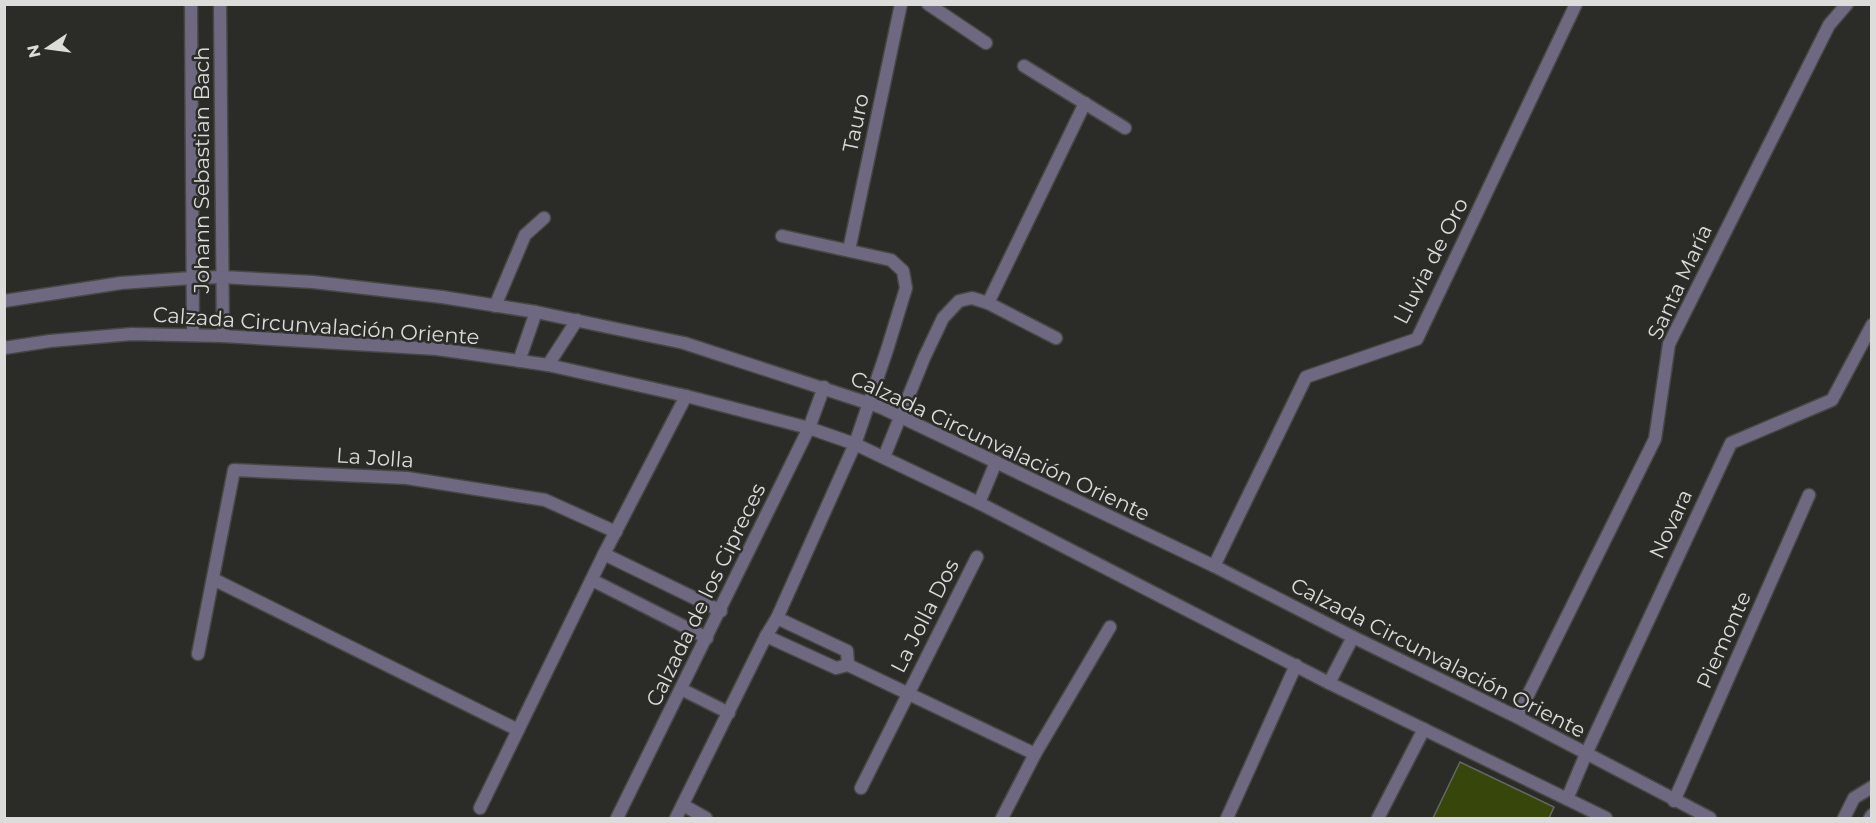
<svg xmlns="http://www.w3.org/2000/svg" width="1876" height="823" viewBox="0 0 1876 823" font-family="Montserrat,sans-serif">
  <style>
    .building { fill: #37470c; stroke: #656761; stroke-width: 1.5 }
    .lines { fill: none; stroke-linecap: round; stroke-linejoin: round }
    .lane-casing { stroke: #474844; stroke-width: 15 }
    .street-casing { stroke: #474844; stroke-width: 15 }
    .lane { stroke: #6e6880; stroke-width: 12 }
    .street { stroke: #6e6880; stroke-width: 12 }
    .labels { text-anchor: middle; stroke-width: 5; stroke-linejoin: round; paint-order: stroke }
    .street-label { font-size: 21px; fill: #dcddda; stroke: #2b2c28 }
  </style>
  <rect width="100%" height="100%" fill="#2b2c28"/>
  <!-- building -->
  <polygon class="building" points="1460,762 1554,807 1549,818 1433,818"/>
  <g class="lines">
    <!-- lane casing -->
    <g class="lane-casing">
      <g id="lane">
        <polyline points="495,306 525,235 544,218"/>
        <polyline points="519,361 536,312"/>
        <polyline points="548,365 577,320"/>
      </g>
    </g>
    <!-- street casing -->
    <g class="street-casing">
      <g id="street">
        <polyline points="191,4 193,335"/>
        <polyline points="220,4 223,336"/>
        <polyline points="928,4 986,43"/>
        <polyline points="1024,66 1125,128"/>
        <polyline points="849,250 901,4"/>
        <polyline points="4,301 121,283 192,278 222,277 313,282 442,297 536,312 684,343 880,407 1214,566 1353,637 1517,717 1710,818"/>
        <polyline points="988,303 1085,103"/>
        <polyline points="4,348 50,341 132,334 223,336 437,349 548,365 686,396 809,428 855,444 979,503 1329,683 1606,818"/>
        <polyline points="884,457 924,358 943,318 959,301 972,298 988,303 1056,338"/>
        <polyline points="979,503 996,462"/>
        <polyline points="604,554 721,611"/>
        <polyline points="1214,566 1306,377 1417,339 1576,4"/>
        <polyline points="213,579 518,730"/>
        <polyline points="592,580 707,638"/>
        <polyline points="777,618 847,651 848,665"/>
        <polyline points="766,636 836,668 848,665 1035,754"/>
        <polyline points="198,654 234,470 407,478 545,500 616,532"/>
        <polyline points="1329,683 1353,637"/>
        <polyline points="681,689 729,713"/>
        <polyline points="1517,717 1655,439 1669,344 1829,25 1847,4"/>
        <polyline points="861,788 977,557"/>
        <polyline points="1567,799 1586,754 1731,443 1832,400 1872,325"/>
        <polyline points="1674,801 1809,495"/>
        <polyline points="683,805 706,818"/>
        <polyline points="480,808 604,554 686,396"/>
        <polyline points="617,818 809,428 824,387"/>
        <polyline points="676,818 766,636 777,618 855,444 887,350 906,288 903,271 891,260 782,236"/>
        <polyline points="1002,818 1035,754 1110,627"/>
        <polyline points="1227,818 1296,665"/>
        <polyline points="1378,818 1424,729"/>
        <polyline points="1844,818 1854,798 1872,787"/>
        <polyline points="1870,818 1872,815"/>
      </g>
    </g>
    <!-- lane -->
    <use href="#lane" class="lane"/>
    <!-- street -->
    <use href="#street" class="street"/>
  </g>
  <g class="labels">
    <!-- street labels -->
    <g class="street-label">
      <text transform="translate(856 123) rotate(-78)" y="7">Tauro</text>
      <text transform="translate(202 170) rotate(-90)" y="7">Johann Sebastian Bach</text>
      <text transform="translate(1431 261) rotate(-63)" y="7">Lluvia de Oro</text>
      <text transform="translate(1680 282) rotate(-65)" y="7">Santa María</text>
      <text transform="translate(316 326) rotate(4)" y="7">Calzada Circunvalación Oriente</text>
      <text transform="translate(1000 446) rotate(25)" y="7">Calzada Circunvalación Oriente</text>
      <text transform="translate(375 458) rotate(4)" y="7">La Jolla</text>
      <text transform="translate(1671 524) rotate(-65)" y="7">Novara</text>
      <text transform="translate(706 595) rotate(-64)" y="7">Calzada de los Cipreces</text>
      <text transform="translate(925 616) rotate(-63)" y="7">La Jolla Dos</text>
      <text transform="translate(1724 640) rotate(-66)" y="7">Piemonte</text>
      <text transform="translate(1438 658) rotate(27)" y="7">Calzada Circunvalación Oriente</text>
    </g>
  </g>
  <!-- border -->
  <rect width="1876" height="823" fill="none" stroke="#dcddda" stroke-width="12"/>
  <!-- north arrow -->
  <g transform="translate(48 48) rotate(257)" stroke="#2b2c28" stroke-width="4.5" paint-order="stroke">
  <path d="M0-4.5L10 22L0 15L-10 22Z" fill="#dcddda"/>
  <text y="-9" font-size="16" font-weight="bold" text-anchor="middle" fill="#dcddda">N</text>
  </g>
</svg>
